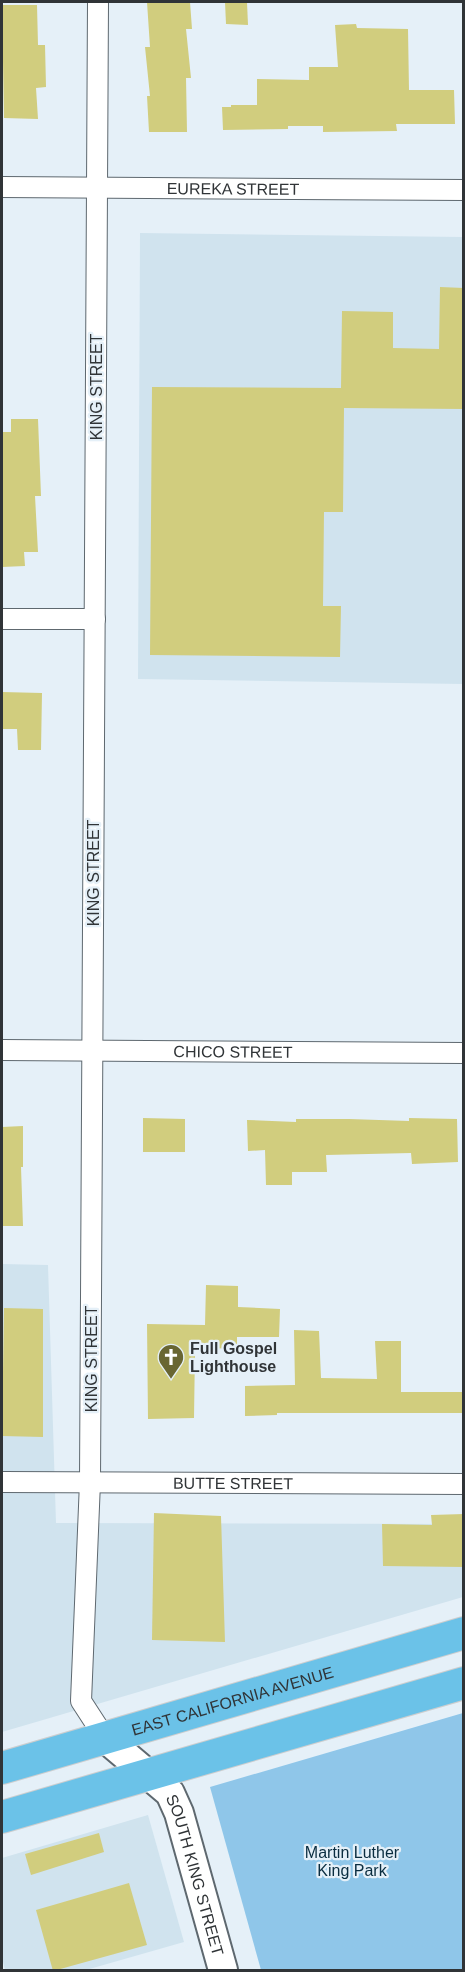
<svg xmlns="http://www.w3.org/2000/svg" width="465" height="1972" viewBox="0 0 465 1972" font-family="Arial,sans-serif">
  <style>
    .built { fill: #d0e3ee }
    .green { fill: #8fc6e9 }
    .building { fill: #d1cd7e }
    .lines { fill: none; stroke-linecap: round; stroke-linejoin: round }
    .street-casing { stroke: #5e686f; stroke-width: 22 }
    .secondary-casing { stroke: #5e686f; stroke-width: 32 }
    .primary-casing { stroke: #cdcecf; stroke-width: 34 }
    .street { stroke: #fff; stroke-width: 20 }
    .secondary { stroke: #fff; stroke-width: 28 }
    .primary { stroke: #6bc2e8; stroke-width: 32 }
    .labels { text-anchor: middle; stroke-width: 4.5; stroke-linejoin: round; paint-order: stroke }
    .street-label { font-size: 16px; fill: #303437; stroke: #e5f0f8 }
    .poi-label { font-size: 16px; font-weight: bold; fill: #303437; stroke: #e5f0f8; text-anchor: start }
    .park-label { font-size: 16px; fill: #0a2d40; stroke: #e5f0f8 }
  </style>
  <rect width="100%" height="100%" fill="#e5f0f8"/>
  <!-- built -->
  <g class="built">
    <polygon points="140,233 463,237 463,684 138,679"/>
    <polygon points="2,1264 48,1265 56,1523 463,1524 463,1597 2,1732"/>
    <polygon points="148,1815 184,1942 86,1970 5,1970 2,1958 2,1858"/>
  </g>
  <!-- green -->
  <polygon class="green" points="463,1713 463,1970 261,1970 210,1787"/>
  <!-- building -->
  <g class="building">
    <polygon points="147,2 190,2 192,29 186,29 191,78 186,78 187,132 149,132 147,96 150,96 145,47 150,47"/>
    <polygon points="225,2 247,2 248,25 226,24"/>
    <polygon points="2,5 37,5 38,45 45,45 46,87 36,88 38,119 4,118"/>
    <polygon points="356,24 357,28 408,29 409,90 454,90 455,124 396,124 397,131 323,132 323,126 288,126 288,129 223,130 222,107 231,107 231,105 257,105 257,79 309,80 309,67 338,67 335,25"/>
    <polygon points="440,287 464,288 464,409 344,408 343,512 324,512 323,606 341,606 340,657 150,655 152,387 341,388 342,311 393,312 393,348 439,349"/>
    <polygon points="11,419 38,419 41,496 35,496 38,552 24,552 25,566 2,567 2,432 11,432"/>
    <polygon points="2,692 42,693 41,750 18,750 17,729 2,729"/>
    <polygon points="143,1118 185,1119 185,1152 143,1152"/>
    <polygon points="409,1118 457,1119 458,1162 412,1164 411,1153 326,1155 327,1172 292,1172 292,1185 266,1185 265,1150 248,1151 247,1120 296,1122 296,1119 349,1119 409,1121"/>
    <polygon points="23,1126 23,1167 21,1167 23,1226 2,1226 2,1127"/>
    <polygon points="206,1285 238,1286 238,1307 280,1309 279,1337 237,1337 237,1348 195,1349 194,1418 148,1419 147,1324 205,1325"/>
    <polygon points="4,1308 43,1309 43,1437 2,1436"/>
    <polygon points="294,1330 319,1331 321,1378 377,1379 375,1341 401,1341 401,1392 464,1392 464,1413 277,1413 277,1415 245,1416 245,1386 295,1385"/>
    <polygon points="154,1513 221,1516 225,1642 152,1640"/>
    <polygon points="464,1514 464,1567 383,1566 382,1524 432,1525 431,1515"/>
    <polygon points="99,1833 104,1852 31,1875 25,1854"/>
    <polygon points="129,1883 147,1945 53,1971 36,1910"/>
  </g>
  <g class="lines">
    <!-- street casing -->
    <g class="street-casing">
      <g id="street">
        <polyline points="98,2 90,1482 81,1701 105,1738"/>
        <path id="s1" d="M2,187L464,190"/>
        <polyline points="2,619 95,619"/>
        <path id="s2" d="M2,1050L464,1053"/>
        <path id="s3" d="M2,1482L464,1484"/>
      </g>
    </g>
    <!-- secondary casing -->
    <g class="secondary-casing">
      <g id="secondary">
        <path id="s4" d="M105,1738L170,1793L179,1813L223,1970"/>
      </g>
    </g>
    <!-- primary casing -->
    <g class="primary-casing">
      <g id="primary">
        <path id="s5" d="M2,1768L464,1633"/>
        <polyline points="2,1817 464,1683"/>
      </g>
    </g>
    <!-- street -->
    <use href="#street" class="street"/>
    <!-- secondary -->
    <use href="#secondary" class="secondary"/>
    <!-- primary -->
    <use href="#primary" class="primary"/>
  </g>
  <!-- icons -->
  <defs>
    <g id="church-pin" transform="scale(1.35)"><path d="M0 17L-7.5 6A9.5 9.5 0 1 1 7.5 6Z" fill="#696632" stroke="#e5f0f8"/><path d="M-1.2-6h2.4v3.5h3.3v2.4h-3.3V6h-2.4V-.1h-3.3v-2.4h3.3Z" fill="#fff"/></g>
  </defs>
  <g fill-rule="evenodd">
    <use href="#church-pin" x="171" y="1357"/>
  </g>
  <g class="labels">
    <!-- street labels -->
    <g class="street-label">
      <text dy="6" stroke="none"><textPath href="#s1" startOffset="231">EUREKA STREET</textPath></text>
      <text transform="translate(96 387) rotate(-90)" y="6">KING STREET</text>
      <text transform="translate(93 873) rotate(-90)" y="6">KING STREET</text>
      <text dy="6" stroke="none"><textPath href="#s2" startOffset="231">CHICO STREET</textPath></text>
      <text transform="translate(91 1359) rotate(-90)" y="6">KING STREET</text>
      <text dy="6" stroke="none"><textPath href="#s3" startOffset="231">BUTTE STREET</textPath></text>
      <text dy="6" stroke="none"><textPath href="#s5" startOffset="240">EAST CALIFORNIA AVENUE</textPath></text>
      <text dy="6" stroke="none"><textPath href="#s4" startOffset="171">SOUTH KING STREET</textPath></text>
    </g>
    <!-- poi labels -->
    <g class="poi-label">
      <text x="190" y="1354">Full Gospel<tspan x="190" dy="18">Lighthouse</tspan></text>
    </g>
    <!-- park labels -->
    <g class="park-label">
      <text x="352" y="1858">Martin Luther<tspan x="352" dy="18">King Park</tspan></text>
    </g>
  </g>
  <!-- border -->
  <rect width="465" height="1972" fill="none" stroke="#303437" stroke-width="6"/>
</svg>
